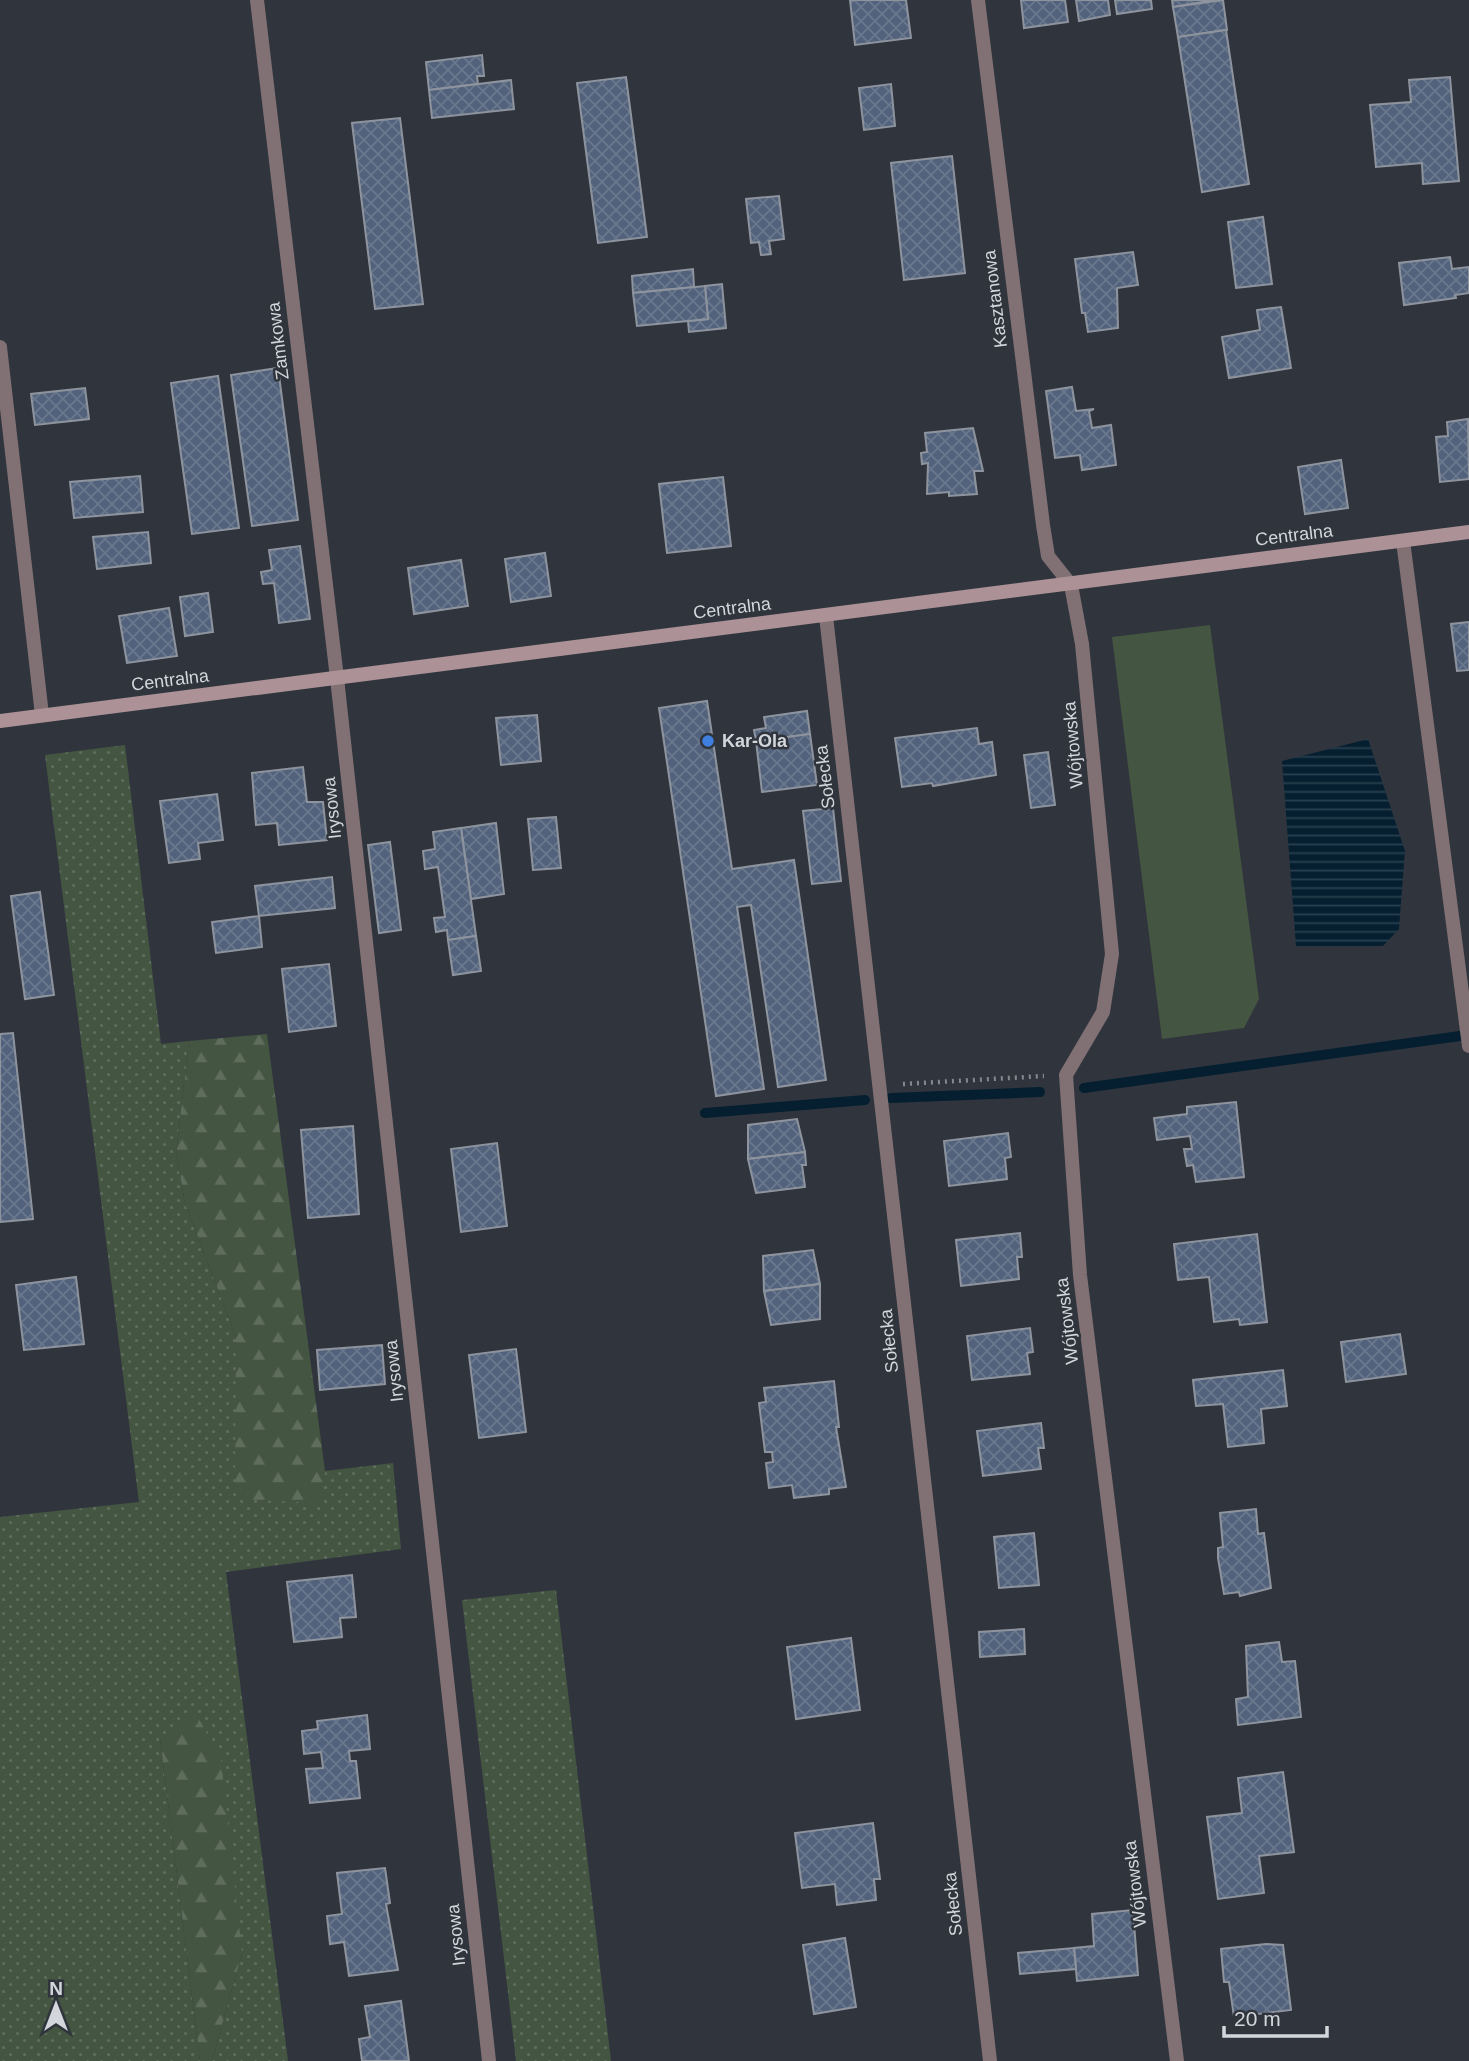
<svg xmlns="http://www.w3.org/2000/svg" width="1469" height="2061" viewBox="0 0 1469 2061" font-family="Arial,sans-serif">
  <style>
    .grass { fill: url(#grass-dots) }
    .forest { fill: url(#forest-firs) }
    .park { fill: #445541 }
    .water { fill: url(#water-rules) }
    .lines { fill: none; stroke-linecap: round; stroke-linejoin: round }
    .stream { stroke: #051f31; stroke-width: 10 }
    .building { fill: url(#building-cross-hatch); stroke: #8e949e; stroke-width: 2 }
    .path { stroke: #84888f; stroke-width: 4.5; stroke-dasharray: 2 5; stroke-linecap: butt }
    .lane { stroke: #817174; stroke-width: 14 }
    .street { stroke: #817174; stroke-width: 14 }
    .secondary { stroke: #ac9297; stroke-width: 14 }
    .shop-dot { fill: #3f7fe0; stroke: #30353d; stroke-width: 2.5 }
    .labels { text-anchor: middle; stroke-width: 5; stroke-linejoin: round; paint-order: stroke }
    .street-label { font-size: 18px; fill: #d3d6db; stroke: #30353d }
    .poi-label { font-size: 18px; font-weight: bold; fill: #d3d6db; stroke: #30353d; text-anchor: start }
  </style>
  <defs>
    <pattern id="grass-dots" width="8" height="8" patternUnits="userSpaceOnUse" patternTransform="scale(1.75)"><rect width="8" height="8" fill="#445541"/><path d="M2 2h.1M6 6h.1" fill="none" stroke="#5e6d5c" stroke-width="1.8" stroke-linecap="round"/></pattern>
    <pattern id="forest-firs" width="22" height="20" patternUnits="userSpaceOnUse" patternTransform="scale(1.75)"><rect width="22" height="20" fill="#445541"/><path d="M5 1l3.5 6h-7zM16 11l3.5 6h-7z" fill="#5e6d5c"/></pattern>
    <pattern id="water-rules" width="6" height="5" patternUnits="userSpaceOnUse" patternTransform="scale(1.75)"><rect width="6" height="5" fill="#051f31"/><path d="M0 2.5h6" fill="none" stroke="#293f4e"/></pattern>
    <pattern id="building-cross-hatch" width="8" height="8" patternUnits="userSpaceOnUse" patternTransform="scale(1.75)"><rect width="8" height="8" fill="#52627c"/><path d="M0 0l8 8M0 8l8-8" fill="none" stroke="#6a788e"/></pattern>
  </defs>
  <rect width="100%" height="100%" fill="#30353d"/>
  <!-- grass -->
  <g class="grass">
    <polygon points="125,745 161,1044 189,1041 176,1153 185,1203 236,1337 236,1483 318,1503 325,1471 393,1463 401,1549 226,1572 288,2061 212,2061 242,1953 160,1738 200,2061 0,2061 0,1517 139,1502 45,755"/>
    <polygon points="556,1590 611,2061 516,2061 462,1600"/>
  </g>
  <!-- forest -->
  <g class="forest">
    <polygon points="267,1034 325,1471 319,1503 252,1500 235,1483 236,1337 185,1203 176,1153 189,1041"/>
    <polygon points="194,1710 221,1759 242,1953 212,2061 200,2061 160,1738"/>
  </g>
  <!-- park -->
  <polygon class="park" points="1210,625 1259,999 1244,1028 1162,1039 1112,637"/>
  <!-- water -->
  <polygon class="water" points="1368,739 1405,851 1399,929 1383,946 1296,946 1282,761"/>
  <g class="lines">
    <!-- stream -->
    <g class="stream">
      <polyline points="1084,1088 1460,1036"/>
      <polyline points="891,1098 1040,1092"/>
      <polyline points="705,1113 865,1100"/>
    </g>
  </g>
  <!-- building -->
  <g class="building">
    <polygon points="850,0 906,0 911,38 855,45"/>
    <polygon points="1021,0 1065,0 1068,22 1024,28"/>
    <polygon points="1076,0 1108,0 1110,15 1079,21"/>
    <polygon points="1115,0 1151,0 1152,9 1117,14"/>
    <polygon points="1172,0 1215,0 1173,7"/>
    <polygon points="1223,0 1227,30 1178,37 1173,7"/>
    <polygon points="1226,30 1249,184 1202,192 1178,37"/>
    <polygon points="482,55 484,76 477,76 478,84 429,90 426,62"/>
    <polygon points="626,77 647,237 598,243 577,83"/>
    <polygon points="1450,77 1459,181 1423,184 1422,163 1376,167 1370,105 1411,102 1409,80"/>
    <polygon points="511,80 514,109 432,118 429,90"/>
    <polygon points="891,84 895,126 864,130 859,88"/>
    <polygon points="400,118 423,304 375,309 352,123"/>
    <polygon points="952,156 965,273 904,280 891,163"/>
    <polygon points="779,196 784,239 769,241 771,254 761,255 759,242 751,243 746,199"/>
    <polygon points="1263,217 1272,284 1236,288 1228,222"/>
    <polygon points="1133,252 1138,285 1117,288 1118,328 1088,332 1085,313 1082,313 1075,259"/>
    <polygon points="1450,257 1452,269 1469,267 1469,293 1455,295 1456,298 1404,305 1399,263"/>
    <polygon points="693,269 694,287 633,293 632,276"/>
    <polygon points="722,284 726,328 689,332 688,321 708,319 705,286"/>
    <polygon points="705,286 708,319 637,326 633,293"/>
    <polygon points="1281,307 1291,368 1229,378 1222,337 1260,330 1257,310"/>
    <polygon points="278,368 298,520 252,526 231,375"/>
    <polygon points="218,376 239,528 192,534 171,383"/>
    <polygon points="1072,387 1076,411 1094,409 1089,411 1092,428 1111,425 1116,465 1082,470 1080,455 1055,458 1046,391"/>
    <polygon points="85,388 89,419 35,425 31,394"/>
    <polygon points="1468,419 1469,479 1440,482 1436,437 1448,436 1447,422"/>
    <polygon points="973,428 983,471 974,471 977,494 949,496 949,492 927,494 928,463 922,464 921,453 927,452 925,433"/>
    <polygon points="1341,460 1348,508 1305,514 1298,467"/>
    <polygon points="140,476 143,512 74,518 70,482"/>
    <polygon points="723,477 731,546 667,553 659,484"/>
    <polygon points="148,532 151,563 97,569 93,537"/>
    <polygon points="300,546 310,619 279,623 274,583 263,584 261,572 272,570 269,550"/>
    <polygon points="545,553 551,596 511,602 505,559"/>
    <polygon points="461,560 468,606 414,614 408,568"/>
    <polygon points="208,593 213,632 185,636 180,597"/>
    <polygon points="169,608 177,656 127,663 119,616"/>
    <polygon points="1469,622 1469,670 1457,671 1451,624"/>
    <polygon points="707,701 732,869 794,860 826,1080 778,1087 751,905 737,907 764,1089 716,1096 659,708"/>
    <polygon points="807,711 810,734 756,741 754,730 766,728 764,717"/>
    <polygon points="537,715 541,761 501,765 496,718"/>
    <polygon points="977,728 979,744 992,742 996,775 933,786 932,783 902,787 895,738"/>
    <polygon points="810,734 817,785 762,792 756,741"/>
    <polygon points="1048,752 1055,805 1031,808 1024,755"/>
    <polygon points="303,767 307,802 323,802 327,840 279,845 277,823 256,825 252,773"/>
    <polygon points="217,794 223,840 198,843 200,859 169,863 160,801"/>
    <polygon points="833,808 841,881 812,884 803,811"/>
    <polygon points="556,817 561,868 533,870 528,819"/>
    <polygon points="496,823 504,894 471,899 461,828"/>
    <polygon points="461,828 476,936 448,940 447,930 436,932 434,918 445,917 438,867 425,869 423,851 435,849 433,832"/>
    <polygon points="390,842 401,930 379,933 368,845"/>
    <polygon points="332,877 335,908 259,916 255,886"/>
    <polygon points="40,892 54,995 25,999 11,896"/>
    <polygon points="259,916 262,947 216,953 212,922"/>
    <polygon points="476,936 481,971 453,975 448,940"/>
    <polygon points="329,964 336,1026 289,1032 282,969"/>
    <polygon points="13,1033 33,1219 0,1222 0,1034"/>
    <polygon points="1236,1102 1244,1177 1196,1182 1193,1165 1187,1166 1184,1149 1192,1149 1190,1136 1157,1140 1154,1118 1187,1114 1187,1107"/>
    <polygon points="797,1119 805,1152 748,1159 748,1125"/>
    <polygon points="353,1126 359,1214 308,1218 301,1130"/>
    <polygon points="1008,1133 1011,1157 1005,1158 1007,1179 949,1186 944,1141"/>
    <polygon points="497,1143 507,1226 461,1232 451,1149"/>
    <polygon points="805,1152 806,1165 802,1165 805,1187 756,1193 748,1159"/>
    <polygon points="1020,1233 1022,1257 1017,1257 1019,1279 961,1286 956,1240"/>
    <polygon points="1257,1234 1267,1322 1240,1325 1239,1319 1214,1322 1209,1277 1178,1280 1174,1244"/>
    <polygon points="813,1250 820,1284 764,1291 763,1256"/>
    <polygon points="76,1277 84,1344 24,1350 16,1285"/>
    <polygon points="820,1284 820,1319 771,1325 764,1291"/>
    <polygon points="1030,1328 1033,1352 1027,1353 1030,1374 972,1380 967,1336"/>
    <polygon points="1400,1334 1406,1374 1346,1382 1341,1342"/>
    <polygon points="382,1345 385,1384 320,1390 317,1350"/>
    <polygon points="516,1349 526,1432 479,1438 469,1355"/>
    <polygon points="1283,1370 1287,1406 1261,1409 1264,1443 1228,1447 1223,1404 1196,1406 1193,1380"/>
    <polygon points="834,1381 839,1427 836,1427 846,1487 829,1489 829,1494 794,1498 792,1485 769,1488 766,1463 773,1462 772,1452 765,1452 759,1403 766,1402 764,1388"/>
    <polygon points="1041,1423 1044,1448 1038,1448 1041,1469 983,1476 977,1431"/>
    <polygon points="1256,1509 1258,1534 1264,1533 1271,1588 1240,1596 1239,1592 1224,1594 1218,1558 1218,1548 1223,1547 1220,1513"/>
    <polygon points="1034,1533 1039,1585 999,1588 994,1537"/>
    <polygon points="352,1575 356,1617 340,1618 342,1637 294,1642 287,1582"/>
    <polygon points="1024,1629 1025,1654 980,1657 979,1632"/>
    <polygon points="851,1638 860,1710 796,1719 787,1647"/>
    <polygon points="1279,1642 1282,1662 1295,1661 1301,1717 1238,1725 1236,1699 1248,1697 1246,1646"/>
    <polygon points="367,1715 370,1749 349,1751 350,1761 356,1761 360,1798 310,1803 306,1769 323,1768 321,1752 304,1754 302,1731 318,1729 317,1721"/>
    <polygon points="1283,1772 1294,1852 1259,1856 1264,1893 1218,1899 1207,1817 1242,1813 1238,1778"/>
    <polygon points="873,1823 880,1879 874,1879 876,1900 837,1905 835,1884 802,1888 795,1833"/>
    <polygon points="385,1868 390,1903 386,1904 398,1970 349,1976 344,1942 330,1944 327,1916 342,1914 337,1873"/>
    <polygon points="1133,1910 1138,1975 1077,1981 1074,1948 1094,1946 1092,1914"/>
    <polygon points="845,1938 856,2007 814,2014 803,1945"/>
    <polygon points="1266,1944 1283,1945 1291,2010 1234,2017 1229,1982 1224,1982 1221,1949"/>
    <polygon points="1074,1948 1076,1969 1020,1974 1018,1953"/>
    <polygon points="401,2001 409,2061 362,2061 359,2039 370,2037 365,2006"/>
  </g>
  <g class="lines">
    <!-- path -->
    <polyline class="path" points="903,1084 1044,1076"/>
    <!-- lane -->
    <polyline class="lane" points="1403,541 1469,1046"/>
    <!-- street -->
    <g class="street">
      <polyline points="257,0 337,678 489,2061"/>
      <polyline points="978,0 1043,525 1048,556 1071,585 1082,644 1112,954 1103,1012 1066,1075 1080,1275 1177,2061"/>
      <polyline points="0,347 42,715"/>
      <polyline points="826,616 990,2061"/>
    </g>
    <!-- secondary -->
    <polyline class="secondary" points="0,721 1469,532"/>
  </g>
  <!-- markers -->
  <circle class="shop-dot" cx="708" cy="741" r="7"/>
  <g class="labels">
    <!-- street labels -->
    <g class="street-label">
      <text transform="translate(995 299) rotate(-97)" y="6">Kasztanowa</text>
      <text transform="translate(278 341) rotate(-97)" y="6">Zamkowa</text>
      <text transform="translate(1294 535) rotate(-7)" y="6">Centralna</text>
      <text transform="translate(732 608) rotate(-7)" y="6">Centralna</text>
      <text transform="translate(170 680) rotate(-7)" y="6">Centralna</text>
      <text transform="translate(1073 745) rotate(-95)" y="6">Wójtowska</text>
      <text transform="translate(825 777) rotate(-97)" y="6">Sołecka</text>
      <text transform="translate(332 808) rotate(-96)" y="6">Irysowa</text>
      <text transform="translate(1067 1321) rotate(-97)" y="6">Wójtowska</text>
      <text transform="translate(889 1341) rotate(-96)" y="6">Sołecka</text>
      <text transform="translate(394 1371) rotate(-96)" y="6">Irysowa</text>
      <text transform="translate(1135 1884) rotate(-97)" y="6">Wójtowska</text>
      <text transform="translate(953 1904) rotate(-96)" y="6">Sołecka</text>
      <text transform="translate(456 1935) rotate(-96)" y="6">Irysowa</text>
    </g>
    <!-- poi labels -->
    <g class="poi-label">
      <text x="722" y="747">Kar-Ola</text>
    </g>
  </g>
  <!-- north arrow -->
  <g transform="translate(56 2005)" stroke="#30353d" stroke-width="5" paint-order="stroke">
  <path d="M0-5L12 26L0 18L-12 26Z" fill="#d3d6db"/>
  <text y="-10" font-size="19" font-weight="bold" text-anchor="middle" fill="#d3d6db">N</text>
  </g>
  <!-- scale -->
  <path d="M1224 2026v10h103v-10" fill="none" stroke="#d3d6db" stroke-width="3.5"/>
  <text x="1234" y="2026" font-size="21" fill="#d3d6db" stroke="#30353d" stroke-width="5" paint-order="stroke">20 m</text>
</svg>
